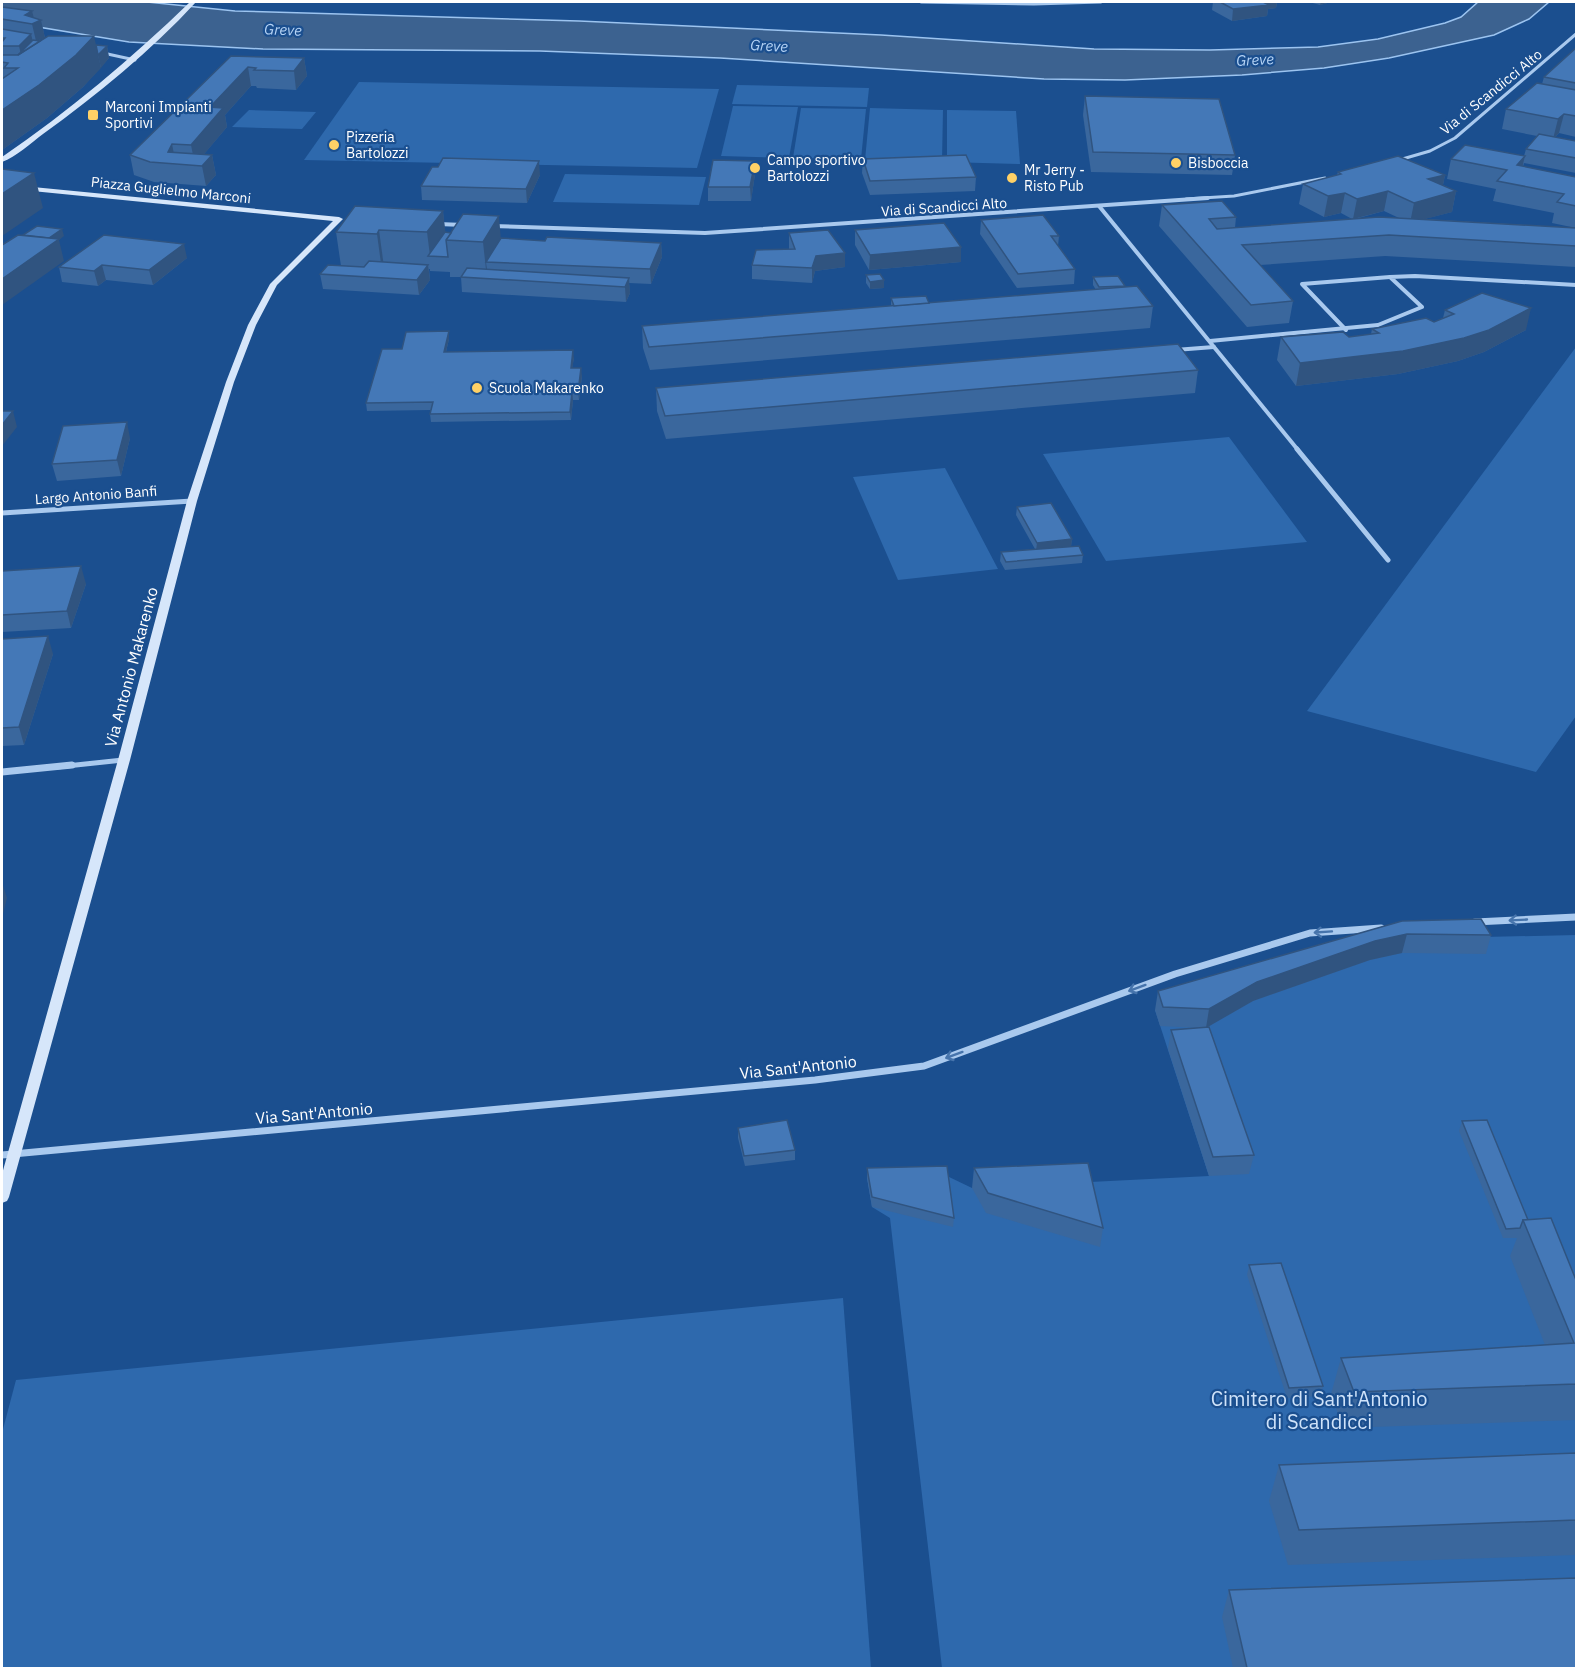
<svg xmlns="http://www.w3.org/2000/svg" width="1578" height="1670" viewBox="0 0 1578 1670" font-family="'IBM Plex Sans',sans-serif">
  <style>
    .green { fill: #2e69ad }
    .water { fill: #3c6290; stroke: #9cc4f0; stroke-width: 1.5 }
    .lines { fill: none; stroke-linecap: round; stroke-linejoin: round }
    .street-far3 { stroke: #a9c9ee; stroke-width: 3 }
    .street-far2 { stroke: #a9c9ee; stroke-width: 4 }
    .street-far1 { stroke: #a9c9ee; stroke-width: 5 }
    .street { stroke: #a9c9ee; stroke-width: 7 }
    .secondary { fill: #d6e6fa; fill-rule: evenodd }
    .wall { fill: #3a679d; fill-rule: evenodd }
    .shaded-wall { fill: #305480 }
    .building { fill: #4478b7; stroke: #305480; stroke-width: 1.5 }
    .oneway { stroke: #4674ac }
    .poi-dot { fill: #ffd166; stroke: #1b4f8f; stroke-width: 2 }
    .labels { text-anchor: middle; stroke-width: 4.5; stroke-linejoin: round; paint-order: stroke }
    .far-street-label { font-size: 14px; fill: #fff; stroke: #1b4f8f }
    .far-poi-label { font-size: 14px; fill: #fff; stroke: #1b4f8f; text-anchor: start }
    .far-water-label { font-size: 15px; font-style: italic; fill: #b5d3f5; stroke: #1b4f8f }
    .street-label { font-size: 16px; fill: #fff; stroke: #1b4f8f }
    .near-park-label { font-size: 20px; fill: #cfe3fa; stroke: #1b4f8f }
  </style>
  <rect width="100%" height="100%" fill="#1b4f8f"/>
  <!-- green -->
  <g class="green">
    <polygon points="359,82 719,89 697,168 304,160"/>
    <polygon points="737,85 869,88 867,107 732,104"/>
    <polygon points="733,106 798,107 789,158 721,156"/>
    <polygon points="801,108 866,109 861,159 793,158"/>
    <polygon points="870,108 943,110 942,161 865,160"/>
    <polygon points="249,110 316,112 302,129 232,127"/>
    <polygon points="947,110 1016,111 1020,164 947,162"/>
    <polygon points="565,174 706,177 699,205 553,202"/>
    <polygon points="1576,347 1576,716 1536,772 1307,711"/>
    <polygon points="1229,437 1307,542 1106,561 1043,454"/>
    <polygon points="945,468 998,569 898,580 853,477"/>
    <polygon points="1576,935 1576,1668 942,1668 890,1218 872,1207 867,1178 947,1176 972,1188 1209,1176 1155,1010 1397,939"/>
    <polygon points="843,1298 871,1668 2,1668 2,1433 16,1380"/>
  </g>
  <!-- water -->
  <polygon class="water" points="2,2 147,2 235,11 579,21 881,35 1094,49 1210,50 1318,47 1378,39 1445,23 1461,17 1478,2 1549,2 1529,19 1494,35 1389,58 1324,68 1242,75 1125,80 1044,79 720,58 540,51 263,49 129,42 2,21"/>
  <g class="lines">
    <!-- street-far3 -->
    <g class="street-far3">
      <polyline points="921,2 1034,4 1101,2"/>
      <polyline points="103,53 135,60"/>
      <polyline points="1399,160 1430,151 1455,138 1576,34"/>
      <polyline points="1186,199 1234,196 1325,178"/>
    </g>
    <!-- street-far2 -->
    <g class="street-far2">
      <polyline points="1099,206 1298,450"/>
      <polyline points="438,224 464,225"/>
      <polyline points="492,226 705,233 1208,198"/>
      <polyline points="1346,330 1302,284 1390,277"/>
      <polyline points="1210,341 1378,325 1422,307 1390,277 1415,276 1576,285"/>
      <polyline points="1175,350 1214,347"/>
    </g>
    <!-- street-far1 -->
    <g class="street-far1">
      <polyline points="1297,449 1388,560"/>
      <polyline points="2,513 192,501"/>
      <polyline points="57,767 123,760"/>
    </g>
    <!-- street -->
    <g class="street">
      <polyline points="2,772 72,765"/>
      <polyline points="1475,922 1576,917"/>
      <polyline points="2,1155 815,1080 924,1066 1175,974 1310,933 1381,928"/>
    </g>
    <!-- secondary -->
    <g class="secondary">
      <path d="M190,2H196C151,51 97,95 43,134C31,143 16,157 2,162V157C69,111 131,59 190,2Z"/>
      <polygon points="2,184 339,217 343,219 277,285 256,325 234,382 197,501 130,760 9,1197 7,1201 2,1203 2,1174 118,760 187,501 226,382 248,325 270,284 333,221 2,188"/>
    </g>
  </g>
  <!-- wall -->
  <g class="wall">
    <polygon points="1213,2 1277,2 1276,8 1268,9 1267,16 1232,21 1212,10"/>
    <polygon points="1309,2 1331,2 1320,5"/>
    <polygon points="2,7 41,20 45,38 38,40 107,46 109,58 83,87 47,118 2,150"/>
    <polygon points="1576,49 1576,137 1559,133 1555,137 1576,141 1576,173 1524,163 1523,167 1576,177 1576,228 1552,223 1554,213 1493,201 1496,189 1447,179 1451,159 1524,156 1526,149 1537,136 1502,129 1506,109 1542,84 1544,77"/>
    <polygon points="231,56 304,58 307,76 296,90 257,88 256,86 251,86 225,115 227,127 204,154 212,155 216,175 206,186 154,182 134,175 130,155"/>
    <polygon points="1085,96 1235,155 1232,175 1091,172 1083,115"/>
    <polygon points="863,159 976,177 975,191 870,195 862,173"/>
    <polygon points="438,167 540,175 527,203 422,200 421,186"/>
    <path d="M1338,172L1445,175L1443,185L1456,191L1452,212L1424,219L1576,228V267L1385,256L1260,265L1293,301L1289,323L1247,327L1159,226L1162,205L1236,217L1235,228L1352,219L1341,213L1324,217L1299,204L1303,184L1337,175ZM1384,211L1399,218L1355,219Z"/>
    <polygon points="755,174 751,201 708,201 708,187"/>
    <polygon points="443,211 445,232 501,238 545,241 661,243 662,257 651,284 629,283 630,293 626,302 462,292 461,277 450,277 450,272 430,271 430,269 429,269 430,280 419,295 323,289 320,274 341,266 336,232"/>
    <polygon points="981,220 1059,236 1058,246 1075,269 1074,284 1017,288 980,234"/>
    <polygon points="855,230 961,247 961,262 869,270 855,245"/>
    <polygon points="789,233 845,253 845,267 815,271 812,283 752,279 752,265 789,249"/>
    <polygon points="187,258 153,285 106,280 98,286 62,282 59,267"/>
    <polygon points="866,275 884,288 870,289 866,283"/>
    <polygon points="1093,277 1125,286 1124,287 1153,306 1150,328 650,370 643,348 642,326 891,306 891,298 929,303 1096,290 1093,285"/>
    <polygon points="1445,310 1526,330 1484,352 1458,361 1398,374 1296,386 1277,360 1281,337 1349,337 1371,334 1372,329 1434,322 1443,318"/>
    <polygon points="449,331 449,339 446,352 574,358 572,368 582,376 579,400 573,400 571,420 431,422 430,414 431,410 367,411 366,403 402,349"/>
    <polygon points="1198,370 1195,393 666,439 657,411 656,388"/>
    <polygon points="130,438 121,476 57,481 52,464"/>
    <polygon points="1017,507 1072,539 1071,546 1083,555 1082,563 1005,570 1000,561 1001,552 1035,549 1016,515"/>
    <polygon points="2,571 86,584 71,628 2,632"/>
    <polygon points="2,639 53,654 24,745 2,746"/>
    <polygon points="1402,921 1491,935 1486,954 1402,953 1370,960 1253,1001 1207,1027 1254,1155 1249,1174 1209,1176 1168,1049 1171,1030 1198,1028 1160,1026 1155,1010 1158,991"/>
    <polygon points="1462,1121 1528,1220 1576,1280 1576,1420 1343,1428 1331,1394 1341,1358 1545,1345 1510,1256 1517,1238 1503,1238 1459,1131"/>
    <polygon points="738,1128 795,1150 795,1160 745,1166 738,1138"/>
    <polygon points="867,1168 954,1218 953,1227 872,1207 867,1178"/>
    <polygon points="974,1168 1103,1228 1100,1247 986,1213 972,1188"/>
    <polygon points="1249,1265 1323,1386 1321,1396 1287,1398 1247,1275"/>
    <polygon points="1576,1453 1576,1555 1288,1565 1269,1501 1279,1465"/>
    <polygon points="1229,1590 1576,1668 1233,1668 1222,1617"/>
  </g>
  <!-- shaded-wall -->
  <g class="shaded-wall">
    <polygon points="1257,2 1277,2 1276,8 1268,9 1267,16 1232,21 1233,9"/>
    <polygon points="1321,2 1331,2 1320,5"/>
    <polygon points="32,11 35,22 41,20 45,38 36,41 32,24 25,15"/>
    <polygon points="31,34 34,46 22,59 19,46"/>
    <polygon points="94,36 101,68 83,87 47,118 2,150 2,110"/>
    <polygon points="107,46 109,58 101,68 98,55"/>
    <polygon points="304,58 307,76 296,90 294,71"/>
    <polygon points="248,67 251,86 225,115 227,127 195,165 191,145 210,107"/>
    <polygon points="1564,114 1559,133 1553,139 1558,119"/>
    <polygon points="172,144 176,164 168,152"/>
    <polygon points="212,155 216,175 206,186 202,166"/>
    <polygon points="1525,156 1520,176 1517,165"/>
    <polygon points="539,161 540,175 527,203 526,189"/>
    <polygon points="755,161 755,174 751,201 750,187"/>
    <polygon points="34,173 43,208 2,236 2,194"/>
    <polygon points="1445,175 1441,195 1428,179"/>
    <polygon points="1388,191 1384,211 1353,219 1357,199"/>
    <polygon points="1456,191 1452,212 1410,223 1414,203"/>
    <polygon points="1345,193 1341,213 1324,217 1328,196"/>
    <polygon points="443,211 447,247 430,256 427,232"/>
    <polygon points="499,216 502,253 486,262 488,276 487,279 483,242"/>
    <polygon points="62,229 64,236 59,240 64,261 2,305 2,279 32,250"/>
    <polygon points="379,230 384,267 382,271 377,234"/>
    <polygon points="661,243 662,257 651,284 650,269"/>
    <polygon points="184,244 187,258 153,285 149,270"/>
    <polygon points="961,247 961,262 869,270 870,255"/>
    <polygon points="845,253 845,267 815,271 812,283 812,268 816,256"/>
    <polygon points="102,265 106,280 98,286 94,271"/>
    <polygon points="428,265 430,280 419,295 417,280"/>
    <polygon points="629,278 630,293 626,302 625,287"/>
    <polygon points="884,280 884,288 870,289 870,282"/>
    <polygon points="1531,308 1526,330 1484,352 1458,361 1398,374 1296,386 1300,363"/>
    <polygon points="449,331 449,339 444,360 444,352"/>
    <polygon points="573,350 574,358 571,376 571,368"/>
    <polygon points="581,368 582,376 579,400 578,392"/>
    <polygon points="572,392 573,400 571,420 570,412"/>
    <polygon points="13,411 17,427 2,446 2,425"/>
    <polygon points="127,422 130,438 121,476 117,460"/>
    <polygon points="1072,539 1071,547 1036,551 1037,543"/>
    <polygon points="81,566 86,584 71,628 67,611"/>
    <polygon points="48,636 53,654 24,745 19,727"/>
    <polygon points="2,882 7,898 2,918"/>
    <polygon points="1407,934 1402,953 1370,960 1253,1001 1206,1028 1209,1009 1257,982 1375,941"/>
  </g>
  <!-- building -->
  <g class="building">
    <polygon points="1220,2 1263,2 1269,5 1233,9"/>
    <polygon points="2,7 32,11 25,15 41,20 32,24 2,19"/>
    <polygon points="2,29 31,34 19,46 2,46 2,42 5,38 2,38"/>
    <polygon points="48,36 94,36 76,55 39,85 2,110 2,79 18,68 4,68 8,63 2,62 2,55 18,55"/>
    <polygon points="33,40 40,41 18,55"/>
    <polygon points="96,45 107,46 98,55"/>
    <polygon points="1576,48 1576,83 1544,77"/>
    <polygon points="231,56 304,58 294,71 254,70 256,68 248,67 210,107 223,108 191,145 172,144 168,152 212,155 202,166 150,162 130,155"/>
    <polygon points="1537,83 1576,90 1576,116 1564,114 1558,119 1506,109"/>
    <polygon points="1085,96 1219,99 1235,155 1093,152"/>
    <polygon points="1539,134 1576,141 1576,158 1526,149"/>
    <polygon points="1465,145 1525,156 1517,165 1576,177 1576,206 1557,202 1564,194 1497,181 1507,170 1451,159"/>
    <polygon points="966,155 976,177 870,181 863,159"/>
    <polygon points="1398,156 1445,175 1428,179 1456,191 1414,203 1388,191 1357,199 1345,193 1328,196 1303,184 1341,174 1338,172"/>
    <polygon points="443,158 539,161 526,189 421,186 432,167 438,167"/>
    <polygon points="713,160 755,161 750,187 708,187"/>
    <polygon points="2,169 34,173 2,194"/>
    <polygon points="1222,201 1236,217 1209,219 1217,229 1379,217 1576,228 1576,246 1389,235 1242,245 1293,301 1251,305 1162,205"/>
    <polygon points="355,206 443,211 427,232 379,230 377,234 336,232"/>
    <polygon points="463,214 499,216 483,242 446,240"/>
    <polygon points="1043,215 1059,236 1051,236 1075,269 1018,274 981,220"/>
    <polygon points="944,223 961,247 870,255 855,230"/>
    <polygon points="37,226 62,229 49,238 23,235"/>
    <polygon points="828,230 845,253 816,256 812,268 752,265 756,250 795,249 789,233"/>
    <polygon points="445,232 451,233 446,240 448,257 428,256"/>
    <polygon points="18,235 59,239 2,279 2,245"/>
    <polygon points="104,235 184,244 149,270 102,265 94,271 59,267"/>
    <polygon points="547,237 661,243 650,269 486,262 501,238 545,241"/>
    <polygon points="369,261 428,265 417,280 320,274 328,265 364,267"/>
    <polygon points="467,268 629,278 625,287 461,277"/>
    <polygon points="880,274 884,280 870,282 866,275"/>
    <polygon points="1118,276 1125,286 1099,287 1093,277"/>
    <polygon points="1137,286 1153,306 649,347 642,326"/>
    <polygon points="1482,293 1531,308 1489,330 1464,338 1403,351 1300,363 1281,337 1343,332 1349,337 1379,333 1372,329 1426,318 1434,322 1454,314 1445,310"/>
    <polygon points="926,296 929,303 894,306 891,298"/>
    <polygon points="449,331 444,352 573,350 571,368 581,368 578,392 572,392 570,412 430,414 433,402 366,403 382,349 402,349 406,332"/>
    <polygon points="1178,344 1198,370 665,416 656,388"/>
    <polygon points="2,411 13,411 2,425"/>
    <polygon points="127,422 117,460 52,464 63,426"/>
    <polygon points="1051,503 1072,539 1037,543 1017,507"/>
    <polygon points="1079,546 1083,555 1006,562 1001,552"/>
    <polygon points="81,566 67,611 2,615 2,571"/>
    <polygon points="48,636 19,727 2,728 2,639"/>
    <polygon points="1481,919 1491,935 1407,934 1375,941 1257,982 1209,1009 1163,1007 1158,991 1402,921"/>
    <polygon points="1209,1027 1254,1155 1213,1157 1171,1030"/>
    <polygon points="787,1120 795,1150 744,1156 738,1128"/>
    <polygon points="1487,1120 1528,1220 1523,1220 1520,1228 1506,1229 1462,1121"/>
    <polygon points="1088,1163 1103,1228 988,1193 974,1168"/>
    <polygon points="947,1166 954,1218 872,1197 867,1168"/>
    <polygon points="1551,1218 1576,1280 1576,1384 1354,1392 1341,1358 1574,1343 1523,1220"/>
    <polygon points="1281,1263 1323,1386 1289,1388 1249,1265"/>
    <polygon points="1576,1453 1576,1520 1299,1530 1279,1465"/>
    <polygon points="1576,1578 1576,1668 1247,1668 1229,1590"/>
  </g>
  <!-- one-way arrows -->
  <defs><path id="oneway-shaft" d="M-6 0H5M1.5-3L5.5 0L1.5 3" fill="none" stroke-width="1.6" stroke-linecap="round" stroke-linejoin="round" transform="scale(1.5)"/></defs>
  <g class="oneway">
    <use href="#oneway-shaft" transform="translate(1518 920) rotate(177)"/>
    <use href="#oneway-shaft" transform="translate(1323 932) rotate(176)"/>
    <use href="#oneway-shaft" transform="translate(1137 988) rotate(160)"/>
    <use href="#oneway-shaft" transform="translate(954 1055) rotate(160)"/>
  </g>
  <!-- markers -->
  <g class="poi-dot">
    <rect x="87" y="109" width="12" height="12" rx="3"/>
    <circle cx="334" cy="145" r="6"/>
    <circle cx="1176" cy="163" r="6"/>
    <circle cx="755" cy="168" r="6"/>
    <circle cx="1012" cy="178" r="6"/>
    <circle cx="477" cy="388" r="6"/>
  </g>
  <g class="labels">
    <!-- far-street labels -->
    <g class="far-street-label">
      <text transform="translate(1491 92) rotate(-39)" y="5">Via di Scandicci Alto</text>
      <text transform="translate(171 190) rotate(6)" y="5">Piazza Guglielmo Marconi</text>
      <text transform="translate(944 207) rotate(-4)" y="5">Via di Scandicci Alto</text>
      <text transform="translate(96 495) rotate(-4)" y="5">Largo Antonio Banfi</text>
    </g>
    <!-- far-poi labels -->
    <g class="far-poi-label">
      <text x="105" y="112">Marconi Impianti<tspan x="105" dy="16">Sportivi</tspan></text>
      <text x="346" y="142">Pizzeria<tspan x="346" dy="16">Bartolozzi</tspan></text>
      <text x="767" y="165">Campo sportivo<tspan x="767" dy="16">Bartolozzi</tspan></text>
      <text x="1188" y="168">Bisboccia</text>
      <text x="1024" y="175">Mr Jerry -<tspan x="1024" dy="16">Risto Pub</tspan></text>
      <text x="489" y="393">Scuola Makarenko</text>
    </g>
    <!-- far-water labels -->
    <g class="far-water-label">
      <text transform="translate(283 30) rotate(2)" y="5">Greve</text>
      <text transform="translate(769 46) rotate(3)" y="5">Greve</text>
      <text transform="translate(1255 60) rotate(-3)" y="5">Greve</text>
    </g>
    <!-- street labels -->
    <g class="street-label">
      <text transform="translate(131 667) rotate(-75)" y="6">Via Antonio Makarenko</text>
      <text transform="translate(798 1067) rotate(-6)" y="6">Via Sant'Antonio</text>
      <text transform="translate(314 1113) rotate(-5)" y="6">Via Sant'Antonio</text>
    </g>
    <!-- near-park labels -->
    <g class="near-park-label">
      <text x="1319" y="1406">Cimitero di Sant'Antonio<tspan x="1319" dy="23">di Scandicci</tspan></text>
    </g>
  </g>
  <!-- border -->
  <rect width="1578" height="1670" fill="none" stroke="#ffffff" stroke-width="6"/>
</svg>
